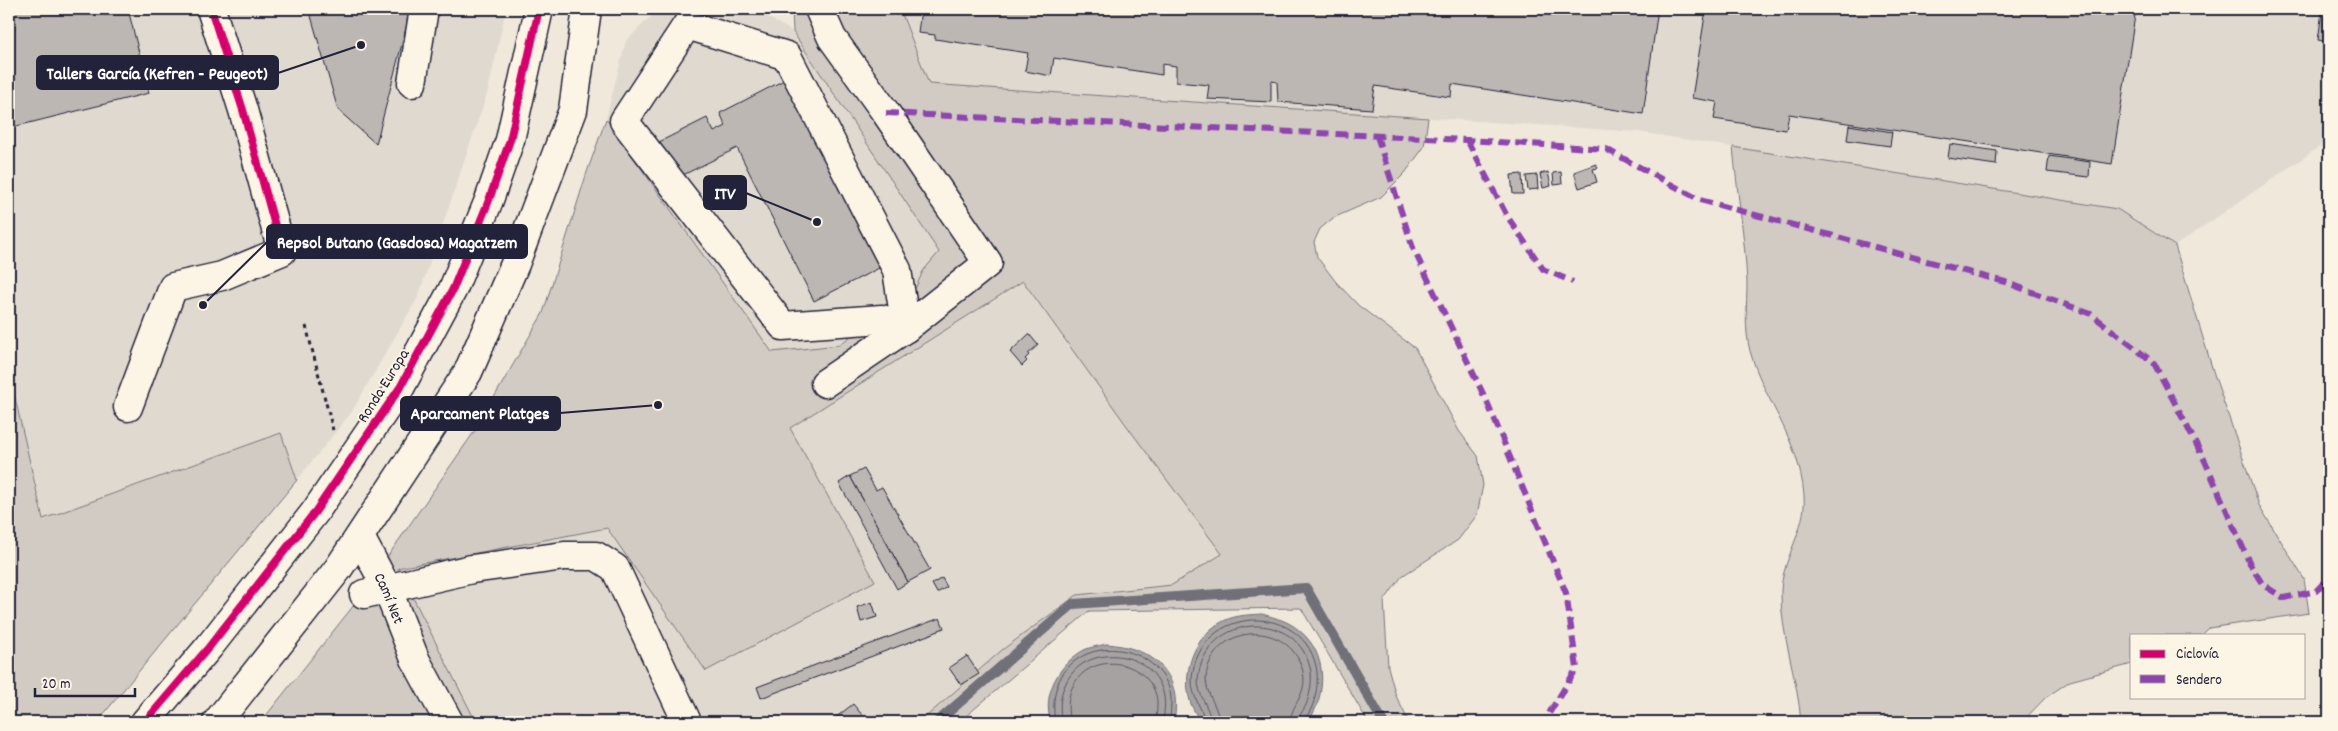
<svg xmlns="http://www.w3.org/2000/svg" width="2338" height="731" viewBox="0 0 2338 731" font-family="Dekko,sans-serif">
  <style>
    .built { fill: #e0d9cf }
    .green { fill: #d1cbc3; stroke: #7a767f }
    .water { fill: #a6a2a2; stroke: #716f79 }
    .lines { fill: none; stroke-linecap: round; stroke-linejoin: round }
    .shore { stroke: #575564; stroke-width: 1 }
    .stream { stroke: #716f79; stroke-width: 10 }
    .building { fill: #bcb7b3; stroke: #22223b }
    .minor-casing { stroke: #22223b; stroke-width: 31 }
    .path { stroke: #22223b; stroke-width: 3; stroke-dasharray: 4 4; stroke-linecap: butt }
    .minor { stroke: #fcf5e5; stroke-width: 28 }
    .quiet { stroke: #8e44ad; stroke-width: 6; stroke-dasharray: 12 6; stroke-linecap: butt }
    .cycleway-casing { stroke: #fcf5e5; stroke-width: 11 }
    .cycleway { stroke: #d6006c; stroke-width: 8 }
    .labels { text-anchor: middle; stroke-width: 4; stroke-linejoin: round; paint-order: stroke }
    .street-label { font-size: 16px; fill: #22223b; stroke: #fcf5e5 }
    .leader { fill: none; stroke: #22223b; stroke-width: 2 }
    .callout-dot { fill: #22223b; stroke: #fcf5e5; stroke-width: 2 }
    .callout { fill: #22223b; stroke: #22223b; stroke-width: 2 }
    .callout-label { font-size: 18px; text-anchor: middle; font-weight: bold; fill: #fff }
  </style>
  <rect width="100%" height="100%" fill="#efe8db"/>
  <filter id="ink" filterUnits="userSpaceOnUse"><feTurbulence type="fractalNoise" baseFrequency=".02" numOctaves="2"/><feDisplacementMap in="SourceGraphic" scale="10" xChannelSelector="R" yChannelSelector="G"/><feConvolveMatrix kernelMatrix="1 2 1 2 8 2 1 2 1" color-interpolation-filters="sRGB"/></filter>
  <g filter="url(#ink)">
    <!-- built -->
    <g class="built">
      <polygon points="9,9 506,9 488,91 418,297 351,413 297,480 281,433 43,519 9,372"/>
      <polygon points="658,9 754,9 793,32 939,252 923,271 916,287 839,345 772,352 606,119 626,41"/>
      <polygon points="900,9 2329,9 2329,140 2175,246 2117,209 1639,132 929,84"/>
      <polygon points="1023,281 1132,433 1222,554 1172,585 1077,595 1002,650 920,722 476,722 398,568 607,528 706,671 875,581 790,428"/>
    </g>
    <!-- green -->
    <g class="green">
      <polygon points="792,9 900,9 929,84 1428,118 1424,147 1405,173 1381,197 1333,218 1320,229 1314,242 1317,257 1336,282 1359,306 1415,348 1459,431 1478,456 1483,485 1477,515 1458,540 1402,576 1384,601 1388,667 1396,696 1409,722 1368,722 1301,608 1089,611 959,722 920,722 1002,650 1077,595 1172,585 1222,554 1132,433 1023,281 790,428 875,581 706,671 607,528 398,568 476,722 261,722 354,605 474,432 543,313 587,172 606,119 772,352 839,345 916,287 923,271 939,252 793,32"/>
      <path d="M1733,147L2117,209L2175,246L2214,374L2259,505L2304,579L2309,613L2209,628L2202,635H2132V664L2070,681L2045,698L2022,722H1801C1798,679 1780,633 1781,591C1782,559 1807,528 1804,495C1799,438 1765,403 1750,351C1744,328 1747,305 1747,283C1745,238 1737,192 1733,147Z"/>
      <polygon points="9,372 43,519 281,433 297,480 97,722 9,722"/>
    </g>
    <!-- water -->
    <g class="water">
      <path d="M1262,614C1276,618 1289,621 1300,631C1328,654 1327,695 1308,722H1201C1197,716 1192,708 1190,701C1182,673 1193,638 1220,623C1233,615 1247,615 1262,614Z"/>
      <path d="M1106,644C1153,647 1183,673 1174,722H1051C1041,694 1060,663 1084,650C1090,647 1099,646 1106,644Z"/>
    </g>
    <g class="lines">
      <!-- shore -->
      <g class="shore">
        <path d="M1055,722C1053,708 1053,694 1059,681C1081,634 1152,642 1169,688C1173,700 1170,711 1170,722"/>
        <path d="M1061,722C1060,709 1059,697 1065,685C1083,642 1151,648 1163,692C1166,703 1164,711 1163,722"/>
        <path d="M1069,722C1068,710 1067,699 1072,688C1088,652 1141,657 1155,692C1159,702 1156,712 1156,722"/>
        <path d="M1205,722C1203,708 1191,697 1192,679C1198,602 1308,601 1317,672C1318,684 1316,698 1311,709C1309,714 1305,717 1304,722"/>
        <path d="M1211,722C1210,707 1197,695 1198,679C1204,612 1300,607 1311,672C1312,683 1310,695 1306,705C1303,712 1298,715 1298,722"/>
        <path d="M1219,722C1218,701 1199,691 1209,664C1227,620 1293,625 1303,672C1308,695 1291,704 1290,722"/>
      </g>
      <!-- stream -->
      <polyline class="stream" points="937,722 1073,604 1306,588 1383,722"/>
    </g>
    <!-- building -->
    <g class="building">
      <polygon points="9,9 128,9 149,93 9,128"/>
      <polygon points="309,9 411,9 376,144 338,110"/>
      <polygon points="921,9 939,10 1658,9 1643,114 1452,84 1451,97 1375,86 1372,109 1278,102 1277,82 1271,81 1271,102 1207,99 1209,85 1176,82 1176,66 1162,64 1162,75 1054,58 1051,76 1025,71 1028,53 935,39 935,35 918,33"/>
      <polygon points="1706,9 2136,9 2112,164 1789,114 1786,130 1714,119 1717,102 1692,98"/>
      <polygon points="2322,12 2329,13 2329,42 2318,40"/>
      <polygon points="788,78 883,266 814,301 737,148 677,178 659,142 707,118 714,132 726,126 720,113"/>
      <polygon points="1849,125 1892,132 1890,146 1847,140"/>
      <polygon points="1950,144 1997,151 1996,165 1948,158"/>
      <polygon points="2049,156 2090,162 2089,177 2047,172"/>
      <polygon points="1596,164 1598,168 1593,169 1597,182 1579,188 1574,172"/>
      <polygon points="1548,172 1551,186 1543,188 1540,174"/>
      <polygon points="1561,172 1562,184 1554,185 1553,173"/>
      <polygon points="1522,174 1523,194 1513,194 1511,175"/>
      <polygon points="1537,175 1538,189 1528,190 1526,176"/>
      <polygon points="1029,334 1038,345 1028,354 1029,355 1025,359 1027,361 1022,366 1010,352"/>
      <polygon points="864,469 876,490 882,487 930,570 908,582 850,476"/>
      <polygon points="850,476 908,582 897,589 839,483"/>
      <polygon points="942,578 947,587 937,593 932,584"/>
      <polygon points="872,602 877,617 861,622 857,607"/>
      <polygon points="940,618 944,628 939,630 939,631 761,698 757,687"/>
      <polygon points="967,656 979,674 961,685 949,668"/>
      <polygon points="853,704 868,722 830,722"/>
    </g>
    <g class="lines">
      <!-- minor casing -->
      <g class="minor-casing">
        <g id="minor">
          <polyline points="819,9 832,38 886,113 988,263 906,328 825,383"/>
          <polygon points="687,25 787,56 897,270 906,328 882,319 783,326 624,121"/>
          <polyline points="412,83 424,9"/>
          <polyline points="128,407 173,287 222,276 282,251 243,110 211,9"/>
          <path id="s1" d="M360,537L387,588L415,659L449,722"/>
          <polyline points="364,594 472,569 564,556 596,556 615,568 687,722"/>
          <polyline points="145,722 209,647 315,512 401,386 453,289 489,200 510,140 539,9"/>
          <polyline points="217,722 338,569 468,372 515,264 573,110 587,9"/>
        </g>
      </g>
      <!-- path -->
      <polyline class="path" points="306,326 333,430"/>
      <!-- minor -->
      <use href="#minor" class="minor"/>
      <!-- quiet -->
      <g class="quiet">
        <polyline points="886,113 1467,140 1606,149 1700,200 2005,282 2091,314 2154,363 2205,461 2250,564 2263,585 2284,598 2316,591 2329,577"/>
        <polyline points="1377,136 1413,248 1488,404 1566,593 1577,668 1548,715"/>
        <polyline points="1467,140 1507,216 1543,269 1573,282"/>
      </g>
      <!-- cycleway casing -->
      <g class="cycleway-casing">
        <g id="cycleway">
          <polyline points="211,9 243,110 282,251"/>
          <polyline points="145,722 209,647 315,512 401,386 453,289 489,200 510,140 539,9"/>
        </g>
      </g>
      <!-- cycleway -->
      <use href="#cycleway" class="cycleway"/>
    </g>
  </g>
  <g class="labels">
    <!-- street labels -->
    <g class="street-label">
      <text transform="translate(382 385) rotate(-58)" y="6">Ronda Europa</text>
      <text dy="6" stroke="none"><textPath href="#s1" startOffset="68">Camí Net</textPath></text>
    </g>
  </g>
  <!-- callouts -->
  <path class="leader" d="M361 45L278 73M817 222L746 193M203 305L267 242M658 405L560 413"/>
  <g class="callout-dot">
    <circle cx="361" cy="45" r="5"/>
    <circle cx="817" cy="222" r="5"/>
    <circle cx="203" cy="305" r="5"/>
    <circle cx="658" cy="405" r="5"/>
  </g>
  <g class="callout">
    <rect x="37" y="56" width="241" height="33" rx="5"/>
    <rect x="704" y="176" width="42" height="33" rx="5"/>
    <rect x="267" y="225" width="260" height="33" rx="5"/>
    <rect x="401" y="397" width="159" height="33" rx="5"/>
  </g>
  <g class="callout-label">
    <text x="157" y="79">Tallers García (Kefren - Peugeot)</text>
    <text x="725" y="199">ITV</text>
    <text x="397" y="248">Repsol Butano (Gasdosa) Magatzem</text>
    <text x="480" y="419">Aparcament Platges</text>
  </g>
  <!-- margin -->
  <rect width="2338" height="731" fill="none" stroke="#fcf5e5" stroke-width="30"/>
  <rect x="15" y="15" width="2308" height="701" fill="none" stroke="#22223b" stroke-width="2" filter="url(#ink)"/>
  <!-- legend -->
  <rect x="2130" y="634" width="175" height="65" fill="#fcf5e5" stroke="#a5a1a1"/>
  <rect x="2140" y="650" width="25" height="8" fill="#d6006c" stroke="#a5a1a1"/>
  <text x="2176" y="658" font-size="15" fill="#22223b">Ciclovía</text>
  <rect x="2140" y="675" width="25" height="8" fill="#8e44ad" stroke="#a5a1a1"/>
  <text x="2176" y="684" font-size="15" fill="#22223b">Sendero</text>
  <!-- scale -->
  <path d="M35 688v8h100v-8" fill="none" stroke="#22223b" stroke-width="2.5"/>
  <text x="42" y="688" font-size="15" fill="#22223b" stroke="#fcf5e5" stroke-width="4" paint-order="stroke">20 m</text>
</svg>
